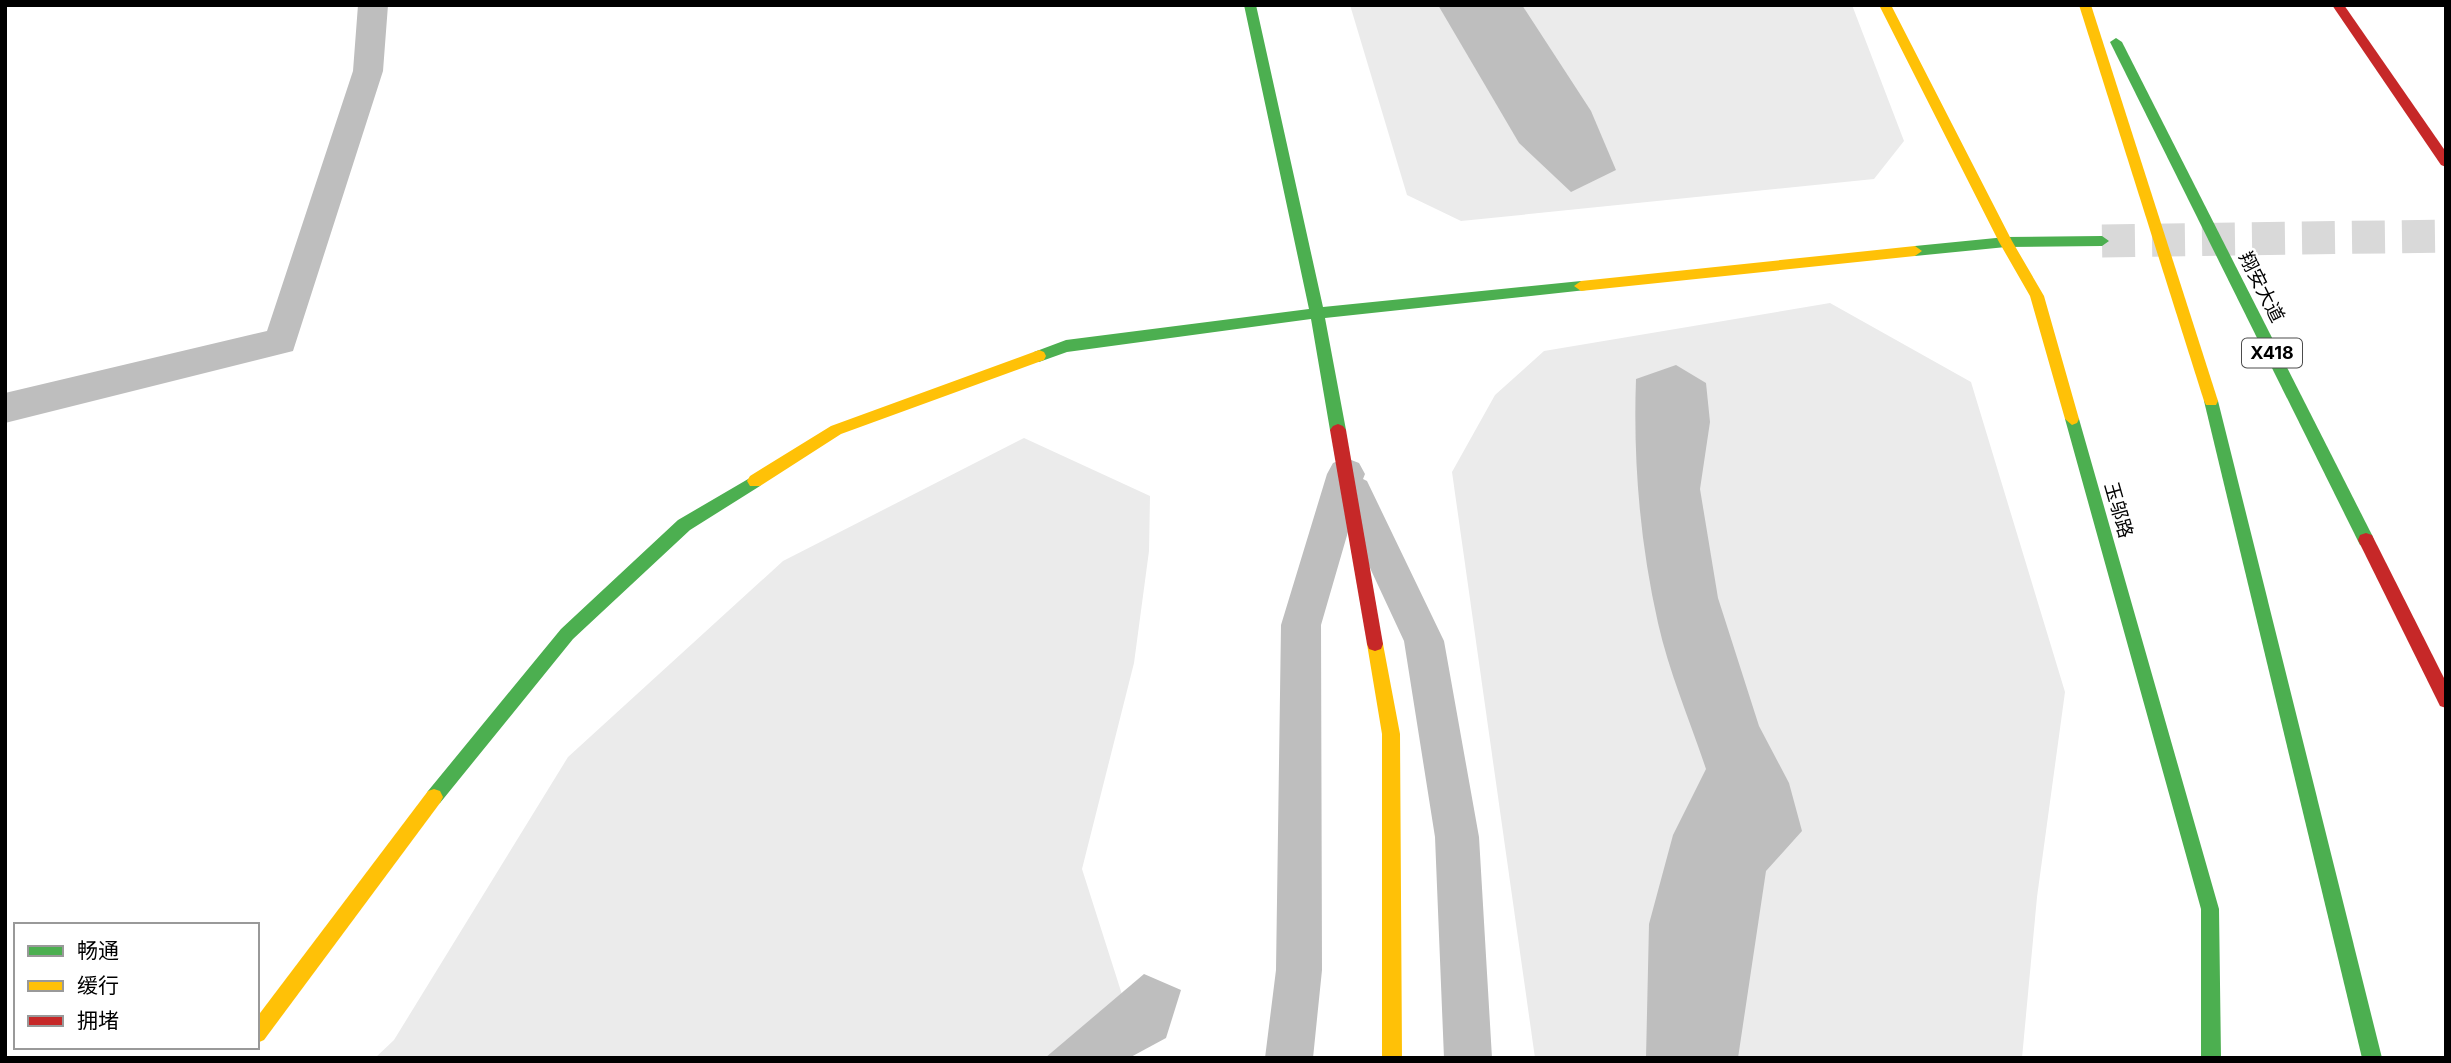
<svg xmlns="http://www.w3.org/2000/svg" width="2451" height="1063" viewBox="0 0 2451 1063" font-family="Inter,'Noto Sans SC',sans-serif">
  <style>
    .green { fill: #ebebeb }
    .water { fill: #bebebe }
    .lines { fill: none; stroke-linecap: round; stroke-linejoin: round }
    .secondary-tunnel { stroke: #d9d9d9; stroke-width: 33; stroke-dasharray: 33 17; stroke-linecap: butt }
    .street { fill: #bebebe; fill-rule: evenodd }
    .fast { fill: #4caf50; fill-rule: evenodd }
    .slow { fill: #ffc107; fill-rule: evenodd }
    .jam { fill: #c62828; fill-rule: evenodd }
    .labels { text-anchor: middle; stroke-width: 5; stroke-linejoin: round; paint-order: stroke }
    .shield { fill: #fff; stroke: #4c4c4c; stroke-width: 2 }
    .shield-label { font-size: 18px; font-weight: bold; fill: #000 }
    .street-label { font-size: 19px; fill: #000; stroke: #fff }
  </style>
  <rect width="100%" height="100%" fill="#fff"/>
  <!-- green -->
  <g class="green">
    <polygon points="1350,5 1852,5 1904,141 1874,179 1461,221 1407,195"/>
    <polygon points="1830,303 1971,382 2065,692 2037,897 2022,1058 1535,1058 1452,472 1495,395 1544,351"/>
    <polygon points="1024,438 1150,496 1149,551 1134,663 1082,869 1133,1029 1127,1058 375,1058 394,1040 568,757 783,561"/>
  </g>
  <!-- water -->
  <g class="water">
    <polygon points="1438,5 1522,5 1591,111 1616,170 1571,192 1519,143"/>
    <path d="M1676,365L1706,383L1710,422L1700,489L1718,598L1759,726L1789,783L1802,831L1766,871L1738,1058H1646L1649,924L1673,835L1706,769C1690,721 1669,672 1658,623C1640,543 1633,461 1636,379Z"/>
    <polygon points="1144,974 1181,990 1166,1038 1129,1058 1045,1058"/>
  </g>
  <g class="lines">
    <!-- secondary-tunnel -->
    <polyline class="secondary-tunnel" points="2102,241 2446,236"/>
    <!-- street -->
    <g class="street">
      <polygon points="358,5 388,5 383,71 293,351 5,423 5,393 267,331 353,71"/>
      <polygon points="1346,458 1359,463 1365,474 1363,479 1367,481 1444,641 1479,837 1492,1058 1444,1058 1435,837 1404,641 1350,525 1321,625 1322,970 1313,1058 1265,1058 1276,970 1281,625 1327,474 1333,463"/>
    </g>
    <!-- fast -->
    <g class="fast">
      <polygon points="1244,5 1256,5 1323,307 1581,281 1586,282 1588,286 1586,290 1325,318 1346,430 1343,434 1333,434 1330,430 1311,319 1067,352 1039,362 1034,360 1032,356 1034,352 1066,340 1309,309"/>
      <polygon points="2116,38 2122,42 2372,535 2374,540 2372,545 2366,547 2360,545 2110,42"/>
      <polygon points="2102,236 2109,241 2102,246 2006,247 1915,256 1908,251 1915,246 2006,237"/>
      <polygon points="2211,395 2218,401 2382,1058 2362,1058 2204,401"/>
      <polygon points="2072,413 2079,419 2219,909 2221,1058 2201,1058 2201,909 2065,419"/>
      <polygon points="755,475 760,476 763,481 760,486 690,530 573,639 440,803 434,805 428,803 425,797 428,791 561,629 678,520"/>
    </g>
    <!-- slow -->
    <g class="slow">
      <polygon points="1879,5 1891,5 2012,241 2044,296 2079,419 2077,423 2072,425 2065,419 2030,296 1999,242"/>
      <polygon points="2079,5 2091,5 2218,401 2216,405 2206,405 2204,401"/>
      <polygon points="1915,246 1922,251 1915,256 1581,291 1574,286 1581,281"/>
      <polygon points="1039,350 1044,352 1046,356 1044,360 841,434 760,486 750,486 747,481 750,476 831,426"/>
      <polygon points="1375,637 1381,639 1383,644 1400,734 1402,1058 1382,1058 1382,734 1367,644 1369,639"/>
      <polygon points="434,789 440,791 443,797 440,803 264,1040 257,1043 257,1017 428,791"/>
    </g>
    <!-- jam -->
    <g class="jam">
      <polygon points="2332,5 2344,5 2446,152 2446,167 2441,165"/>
      <polygon points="1338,424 1343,426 1346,430 1383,644 1381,649 1375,651 1369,649 1367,644 1330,430 1333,426"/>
      <polygon points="2366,533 2372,535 2446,682 2446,708 2440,706 2358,540 2360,535"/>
    </g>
  </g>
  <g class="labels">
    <!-- shield labels -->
    <rect class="shield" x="2242" y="338.5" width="60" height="29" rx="5"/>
    <g class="shield-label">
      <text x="2272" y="359">X418</text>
    </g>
    <!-- street labels -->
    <g class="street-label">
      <text transform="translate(2262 287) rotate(63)" y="7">翔安大道</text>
      <text transform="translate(2119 510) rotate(74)" y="7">玉邬路</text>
    </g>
  </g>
  <!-- border -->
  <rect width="2451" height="1063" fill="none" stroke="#000000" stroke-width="14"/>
  <!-- legend -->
  <rect x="14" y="923" width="245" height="126" fill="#ffffff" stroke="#999999" stroke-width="2"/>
  <rect x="28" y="946" width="35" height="10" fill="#4caf50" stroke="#999999" stroke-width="2"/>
  <text x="77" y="958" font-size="21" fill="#000000">畅通</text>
  <rect x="28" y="981" width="35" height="10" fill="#ffc107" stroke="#999999" stroke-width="2"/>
  <text x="77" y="993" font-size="21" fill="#000000">缓行</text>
  <rect x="28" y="1016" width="35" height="10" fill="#c62828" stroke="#999999" stroke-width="2"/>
  <text x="77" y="1028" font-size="21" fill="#000000">拥堵</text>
</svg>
